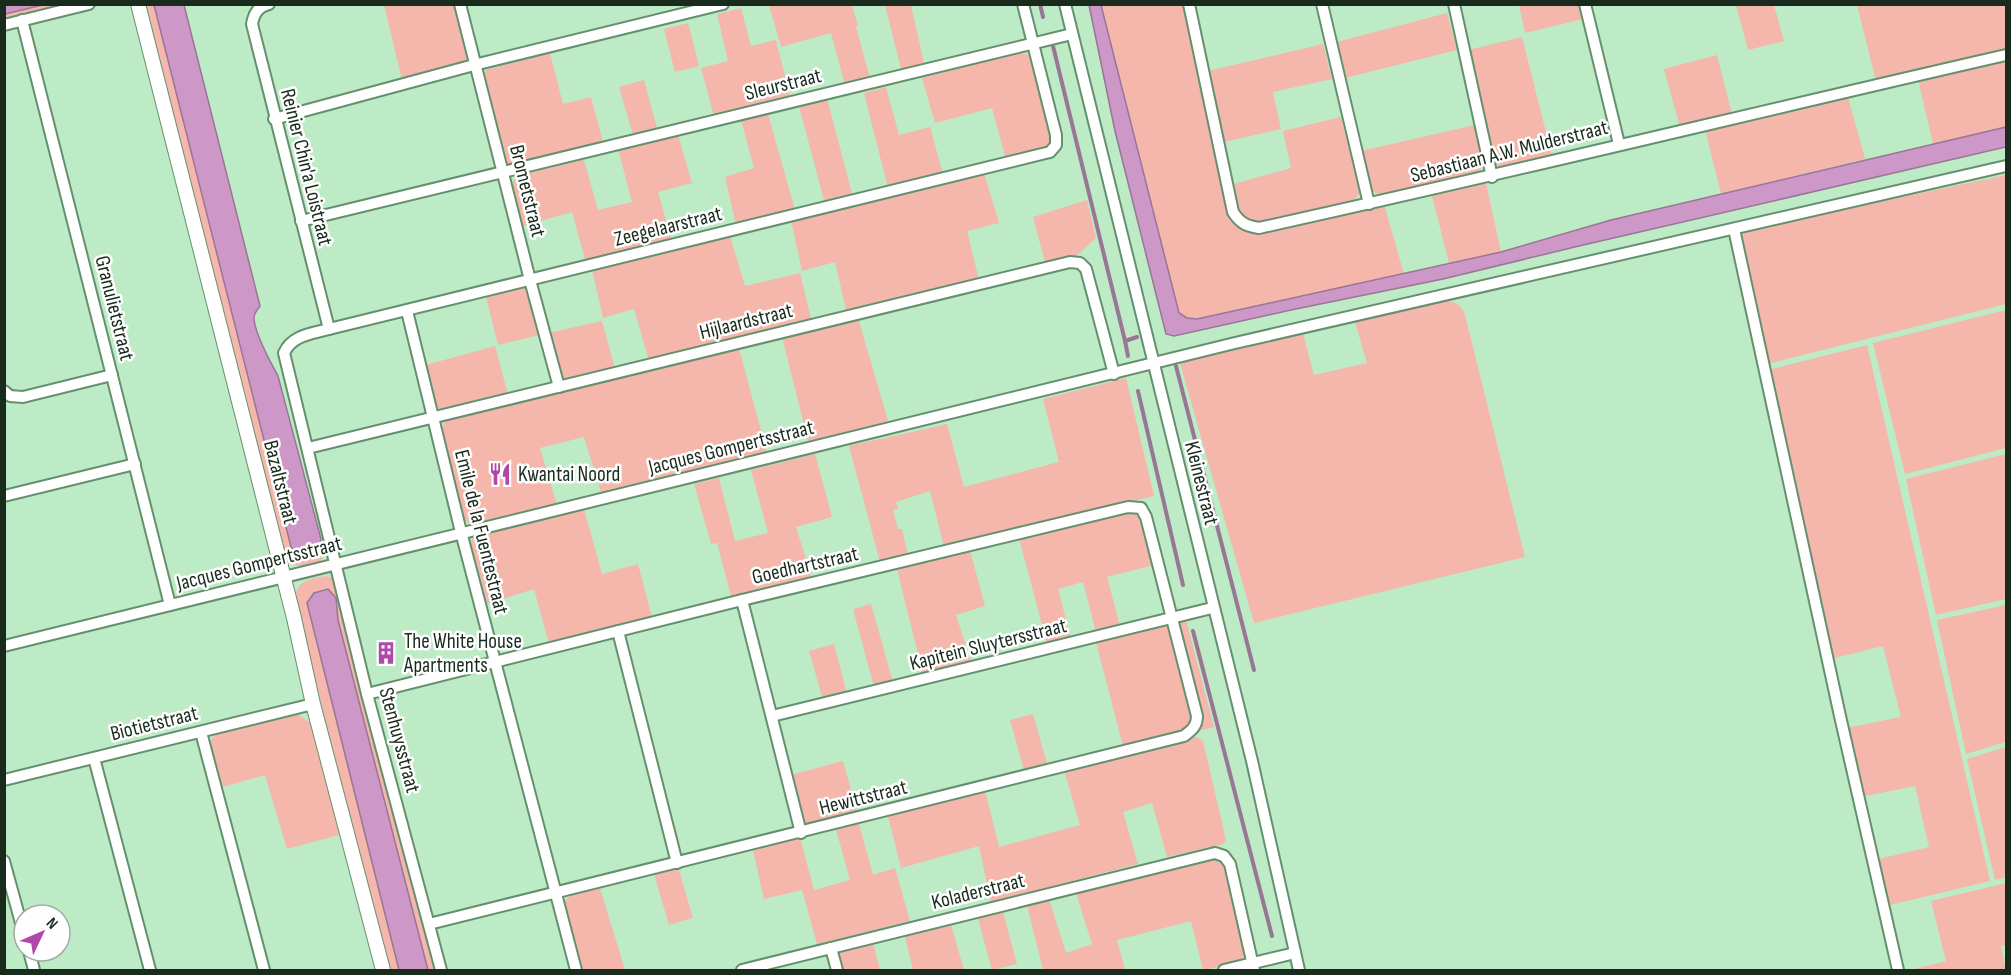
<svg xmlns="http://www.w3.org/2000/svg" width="2011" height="975" viewBox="0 0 2011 975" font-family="'Sofia Sans Condensed',sans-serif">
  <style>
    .green { fill: #f5b6ab }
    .water { fill: #cd97c7; stroke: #977794; stroke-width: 1.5 }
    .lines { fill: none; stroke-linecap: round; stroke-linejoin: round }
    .stream { stroke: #977794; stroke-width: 4 }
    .minor-casing { stroke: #65906e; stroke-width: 14 }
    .tertiary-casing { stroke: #65906e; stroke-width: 16 }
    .minor { stroke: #fff; stroke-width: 10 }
    .tertiary { stroke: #fff; stroke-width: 14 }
    .labels { text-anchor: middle; stroke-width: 5; stroke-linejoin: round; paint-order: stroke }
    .street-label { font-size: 21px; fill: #192b1d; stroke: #fefefe }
    .poi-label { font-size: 21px; fill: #192b1d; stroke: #fefefe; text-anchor: start }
  </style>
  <rect width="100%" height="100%" fill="#bdebc6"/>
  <!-- green -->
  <g class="green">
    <polygon points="43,5 74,5 5,20 4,14"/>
    <path d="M144,5H154L291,547L314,553L319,547L322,561C306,566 294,571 284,555Z"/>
    <polygon points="384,5 456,5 470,60 467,65 402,80"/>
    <polygon points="769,5 852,5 858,26 856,27 870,78 845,85 831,33 781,47"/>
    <polygon points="885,5 911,5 924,63 901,69"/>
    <path d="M1101,5H1183L1229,214C1236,227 1241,231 1255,234L1384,204L1404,274L1197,320L1187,318L1179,313Z"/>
    <polygon points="1519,5 1580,5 1583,19 1525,33"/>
    <polygon points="1736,5 1774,5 1784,41 1748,50"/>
    <polygon points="1857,5 2006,5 2006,51 1876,81"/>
    <polygon points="741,8 751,46 776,40 790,97 714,116 701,68 728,61 717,14"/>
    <polygon points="1447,13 1457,50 1341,79 1333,43"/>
    <polygon points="688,23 699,66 675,72 664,29"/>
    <polygon points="1522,37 1552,156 1497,169 1495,165 1468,50"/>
    <polygon points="1323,44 1332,79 1273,92 1281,129 1224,142 1208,71"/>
    <polygon points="550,53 563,104 591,97 603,142 514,165 507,164 502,159 482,81 486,70"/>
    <path d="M1018,53L1029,55L1032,61L1052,137C1047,156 1022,156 1006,160L992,108L935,123L922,78Z"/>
    <polygon points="1717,55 1732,114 1680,127 1664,69"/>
    <polygon points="2006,58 2006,127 1933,144 1918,79"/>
    <polygon points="644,80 657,128 633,135 619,87"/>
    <polygon points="886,87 899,135 930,127 943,174 888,188 864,93"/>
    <polygon points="1848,97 1865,159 1721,194 1705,129"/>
    <polygon points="827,99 853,197 825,204 799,106"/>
    <polygon points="768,114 795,210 736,225 725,177 754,168 741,120"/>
    <path d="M1341,117L1360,192L1352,203L1261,224C1238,220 1238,204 1234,184L1291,168L1283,131Z"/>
    <path d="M1475,125C1479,140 1489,161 1478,173L1382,195C1364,192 1364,167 1361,151Z"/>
    <polygon points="678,135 692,183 658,192 672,242 586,263 572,212 523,226 513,189 513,180 521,175 584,160 598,210 632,202 618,149"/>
    <polygon points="984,173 999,223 967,231 979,280 847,314 835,262 802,271 791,220"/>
    <polygon points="2006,175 2006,304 1767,364 1739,232"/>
    <polygon points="1486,183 1501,252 1449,263 1432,196"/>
    <polygon points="1087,200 1096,238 1073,259 1046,266 1033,217"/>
    <polygon points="730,236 745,286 800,273 812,322 649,361 634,309 603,318 592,270"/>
    <polygon points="522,288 526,288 530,294 540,335 498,345 486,297"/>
    <path d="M1443,301C1456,301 1460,304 1465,315L1525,557L1254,623L1180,363L1303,334L1314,375L1367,363L1355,322Z"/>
    <polygon points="2006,310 2006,448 1905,474 1873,343"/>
    <polygon points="858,318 889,424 809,444 782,337"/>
    <polygon points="602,321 615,369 569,381 563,378 558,373 548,333"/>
    <polygon points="1867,345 1990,881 1886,906 1875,860 1929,847 1915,786 1861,797 1846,728 1901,717 1883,646 1831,659 1768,370"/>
    <polygon points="495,346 508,395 442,410 437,407 426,365"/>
    <polygon points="739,348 767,453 601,492 584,437 540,448 557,505 478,524 471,524 464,520 442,430 444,423 450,418"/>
    <polygon points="1126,378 1154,496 944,547 930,491 896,502 898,509 893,510 898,529 902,529 908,555 880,562 849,446 947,424 964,487 1059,462 1043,399"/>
    <polygon points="815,454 832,517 796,527 812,578 732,599 717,543 711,544 694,484 719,478 735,541 768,533 751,470"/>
    <polygon points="2006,454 2006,599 1936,615 1906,479"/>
    <polygon points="584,509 602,574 638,564 652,617 549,644 534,589 487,604 471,543 472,539 475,536"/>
    <polygon points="1128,510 1136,511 1141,516 1154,565 1107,577 1120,626 1096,632 1083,582 1058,589 1071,639 1047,644 1019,538"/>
    <polygon points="970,550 985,606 956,615 971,662 923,675 897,569"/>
    <path d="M326,576L332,578L338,585L436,970H428L338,620L336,598L307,603L399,970H389L351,826L295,596C299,579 310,579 326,576Z"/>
    <polygon points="871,604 893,682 874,687 853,609"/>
    <polygon points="2006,605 2006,742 1966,754 1937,620"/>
    <polygon points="1186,620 1214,727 1124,750 1096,642"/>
    <polygon points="834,644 847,694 823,700 809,651"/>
    <polygon points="1033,714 1048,767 1025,774 1010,720"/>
    <polygon points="291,715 299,715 312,724 339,835 287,849 265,775 219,788 209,743 215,734"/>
    <polygon points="1197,737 1203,741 1226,840 1223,844 1167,857 1152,803 1123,812 1138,864 991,902 979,846 901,868 887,812 985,790 999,847 1080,825 1064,770"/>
    <polygon points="2006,747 2006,877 1995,880 1967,759"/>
    <polygon points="843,761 858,816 811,828 803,823 791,775"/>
    <polygon points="858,820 873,875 895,868 910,921 817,944 802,890 764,899 752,846 799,834 814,890 850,880 835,826"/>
    <polygon points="1205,856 1219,858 1224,867 1245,951 1242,959 1236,963 1203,970 1191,921 1117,940 1125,970 1043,970 1026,901 1048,896 1066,953 1092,944 1075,890"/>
    <polygon points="678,867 693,918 669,925 654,874"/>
    <polygon points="2006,883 2006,945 2001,946 2006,970 1911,970 1946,961 1931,901"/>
    <path d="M600,888L625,970H581L563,907C566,891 586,891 600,888Z"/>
    <polygon points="1002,908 1017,964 992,970 977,915"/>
    <polygon points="950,921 964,970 913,970 904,933"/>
    <polygon points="873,943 880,970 838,970 835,958 842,949"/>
  </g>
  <!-- water -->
  <g class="water">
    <polygon points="5,4 43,4 43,5 5,14"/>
    <path d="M154,5H184L260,306C257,310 254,313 254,318C254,333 271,363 278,376L321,539C318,558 303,560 291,547Z"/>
    <polygon points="1089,5 1101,5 1179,313 1187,318 1197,319 1501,252 1611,220 2006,127 2006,147 1579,246 1443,279 1291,310 1174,336 1166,334 1162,318 1115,131"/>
    <polygon points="328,589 336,598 338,620 428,970 399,970 307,603 314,593"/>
  </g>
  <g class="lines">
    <!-- stream -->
    <g class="stream">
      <polyline points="1040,4 1043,17"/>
      <polyline points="1053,46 1125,341 1137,337"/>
      <polyline points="1125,341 1128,356"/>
      <polyline points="1176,366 1254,670"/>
      <polyline points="1138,391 1183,585"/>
      <polyline points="1193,631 1272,936"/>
    </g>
    <!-- minor casing -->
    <g class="minor-casing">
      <g id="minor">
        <path d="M269,4C258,7 254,13 252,24L329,329"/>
        <polyline points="460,4 530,280 559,387"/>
        <polyline points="1065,4 1252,761 1299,970"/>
        <path d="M1189,4L1233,212C1240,223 1246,226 1259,228C1509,173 1757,112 2006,55"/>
        <polyline points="1322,4 1369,204"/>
        <polyline points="1454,4 1492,177"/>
        <polyline points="1585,4 1619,144"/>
        <polyline points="22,20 170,605"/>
        <polyline points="4,25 89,4"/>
        <polyline points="274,119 474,65 723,4"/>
        <polyline points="301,221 1072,34"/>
        <polyline points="1734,229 1840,716 1898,970"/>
        <polyline points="407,311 461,532 576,970"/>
        <polyline points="4,391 10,396 23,397 112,375"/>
        <polyline points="308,448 1070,262 1080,263 1086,269 1114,374"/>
        <polyline points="4,496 135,464"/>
        <polyline points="742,600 801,833"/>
        <polyline points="618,631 677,863"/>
        <polyline points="4,646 1235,343 2006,166"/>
        <path d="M367,694L742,600L1128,507L1141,508L1146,517L1197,716C1197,726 1192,730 1184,736L429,924"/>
        <polyline points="772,716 1212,608"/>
        <polyline points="201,732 264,970"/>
        <polyline points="94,758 150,970"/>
        <polyline points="4,780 313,704"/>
        <polyline points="4,861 24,934"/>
        <polyline points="831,948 837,970"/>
        <polyline points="29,951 34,970"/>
        <path d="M441,970L367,694L284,353C292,335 311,334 329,329L1050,152L1056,145V135L1023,4"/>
        <polyline points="742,970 1215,853 1224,856 1230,864 1254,970"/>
        <polyline points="1224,970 1295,953"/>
      </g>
    </g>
    <!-- tertiary casing -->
    <g class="tertiary-casing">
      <polyline id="tertiary" points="138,4 294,618 313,704 383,970"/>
    </g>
    <!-- minor -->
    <use href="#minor" class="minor"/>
    <!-- tertiary -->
    <use href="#tertiary" class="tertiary"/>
  </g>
  <!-- icons -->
  <defs>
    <g id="restaurant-bare" transform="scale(1.8)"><path d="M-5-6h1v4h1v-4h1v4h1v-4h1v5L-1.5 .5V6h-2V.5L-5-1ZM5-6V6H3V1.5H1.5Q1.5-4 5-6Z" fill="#b048aa" stroke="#fefefe" stroke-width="2.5" paint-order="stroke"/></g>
    <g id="building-bare" transform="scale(1.8)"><path d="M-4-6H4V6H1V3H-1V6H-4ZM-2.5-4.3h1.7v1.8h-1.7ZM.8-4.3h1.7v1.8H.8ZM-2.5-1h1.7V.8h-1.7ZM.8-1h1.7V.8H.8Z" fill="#b048aa" stroke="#fefefe" stroke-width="2.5" paint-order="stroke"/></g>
  </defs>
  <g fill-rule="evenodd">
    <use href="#restaurant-bare" x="500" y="474"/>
    <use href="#building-bare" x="386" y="653"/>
  </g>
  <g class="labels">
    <!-- street labels -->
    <g class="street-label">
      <text transform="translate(783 84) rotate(-14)" y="7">Sleurstraat</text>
      <text transform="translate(1509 151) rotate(-14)" y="7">Sebastiaan A.W. Mulderstraat</text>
      <text transform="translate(307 167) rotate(76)" y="7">Reinier Chin'a Loistraat</text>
      <text transform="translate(528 191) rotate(76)" y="7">Brometstraat</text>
      <text transform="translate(668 226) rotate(-14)" y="7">Zeegelaarstraat</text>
      <text transform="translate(115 308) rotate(76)" y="7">Granulietstraat</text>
      <text transform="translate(746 321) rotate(-14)" y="7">Hijlaardstraat</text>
      <text transform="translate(731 447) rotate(-14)" y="7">Jacques Gompertsstraat</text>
      <text transform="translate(281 482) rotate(76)" y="7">Bazaltstraat</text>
      <text transform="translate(1202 483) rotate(76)" y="7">Kleinestraat</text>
      <text transform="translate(482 532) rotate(76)" y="7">Emile de la Fuentestraat</text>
      <text transform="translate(259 563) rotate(-14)" y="7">Jacques Gompertsstraat</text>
      <text transform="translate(805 565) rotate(-13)" y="7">Goedhartstraat</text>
      <text transform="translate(988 644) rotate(-14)" y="7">Kapitein Sluytersstraat</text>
      <text transform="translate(154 723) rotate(-14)" y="7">Biotietstraat</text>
      <text transform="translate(400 740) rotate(75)" y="7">Stenhuysstraat</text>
      <text transform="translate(863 797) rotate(-14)" y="7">Hewittstraat</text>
      <text transform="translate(978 891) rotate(-14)" y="7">Koladerstraat</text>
    </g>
    <!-- poi labels -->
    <g class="poi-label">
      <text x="518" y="481">Kwantai Noord</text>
      <text x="404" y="648">The White House<tspan x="404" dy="24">Apartments</tspan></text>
    </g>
  </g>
  <!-- border -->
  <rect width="2011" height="975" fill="none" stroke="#192b1d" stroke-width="12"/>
  <!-- north arrow -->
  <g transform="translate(42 933) rotate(46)"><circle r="28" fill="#fefefe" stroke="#a2aaa4" stroke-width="1.5"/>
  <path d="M0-4.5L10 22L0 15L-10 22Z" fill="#b048aa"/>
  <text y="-9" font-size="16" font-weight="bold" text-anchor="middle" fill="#192b1d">N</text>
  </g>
</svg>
